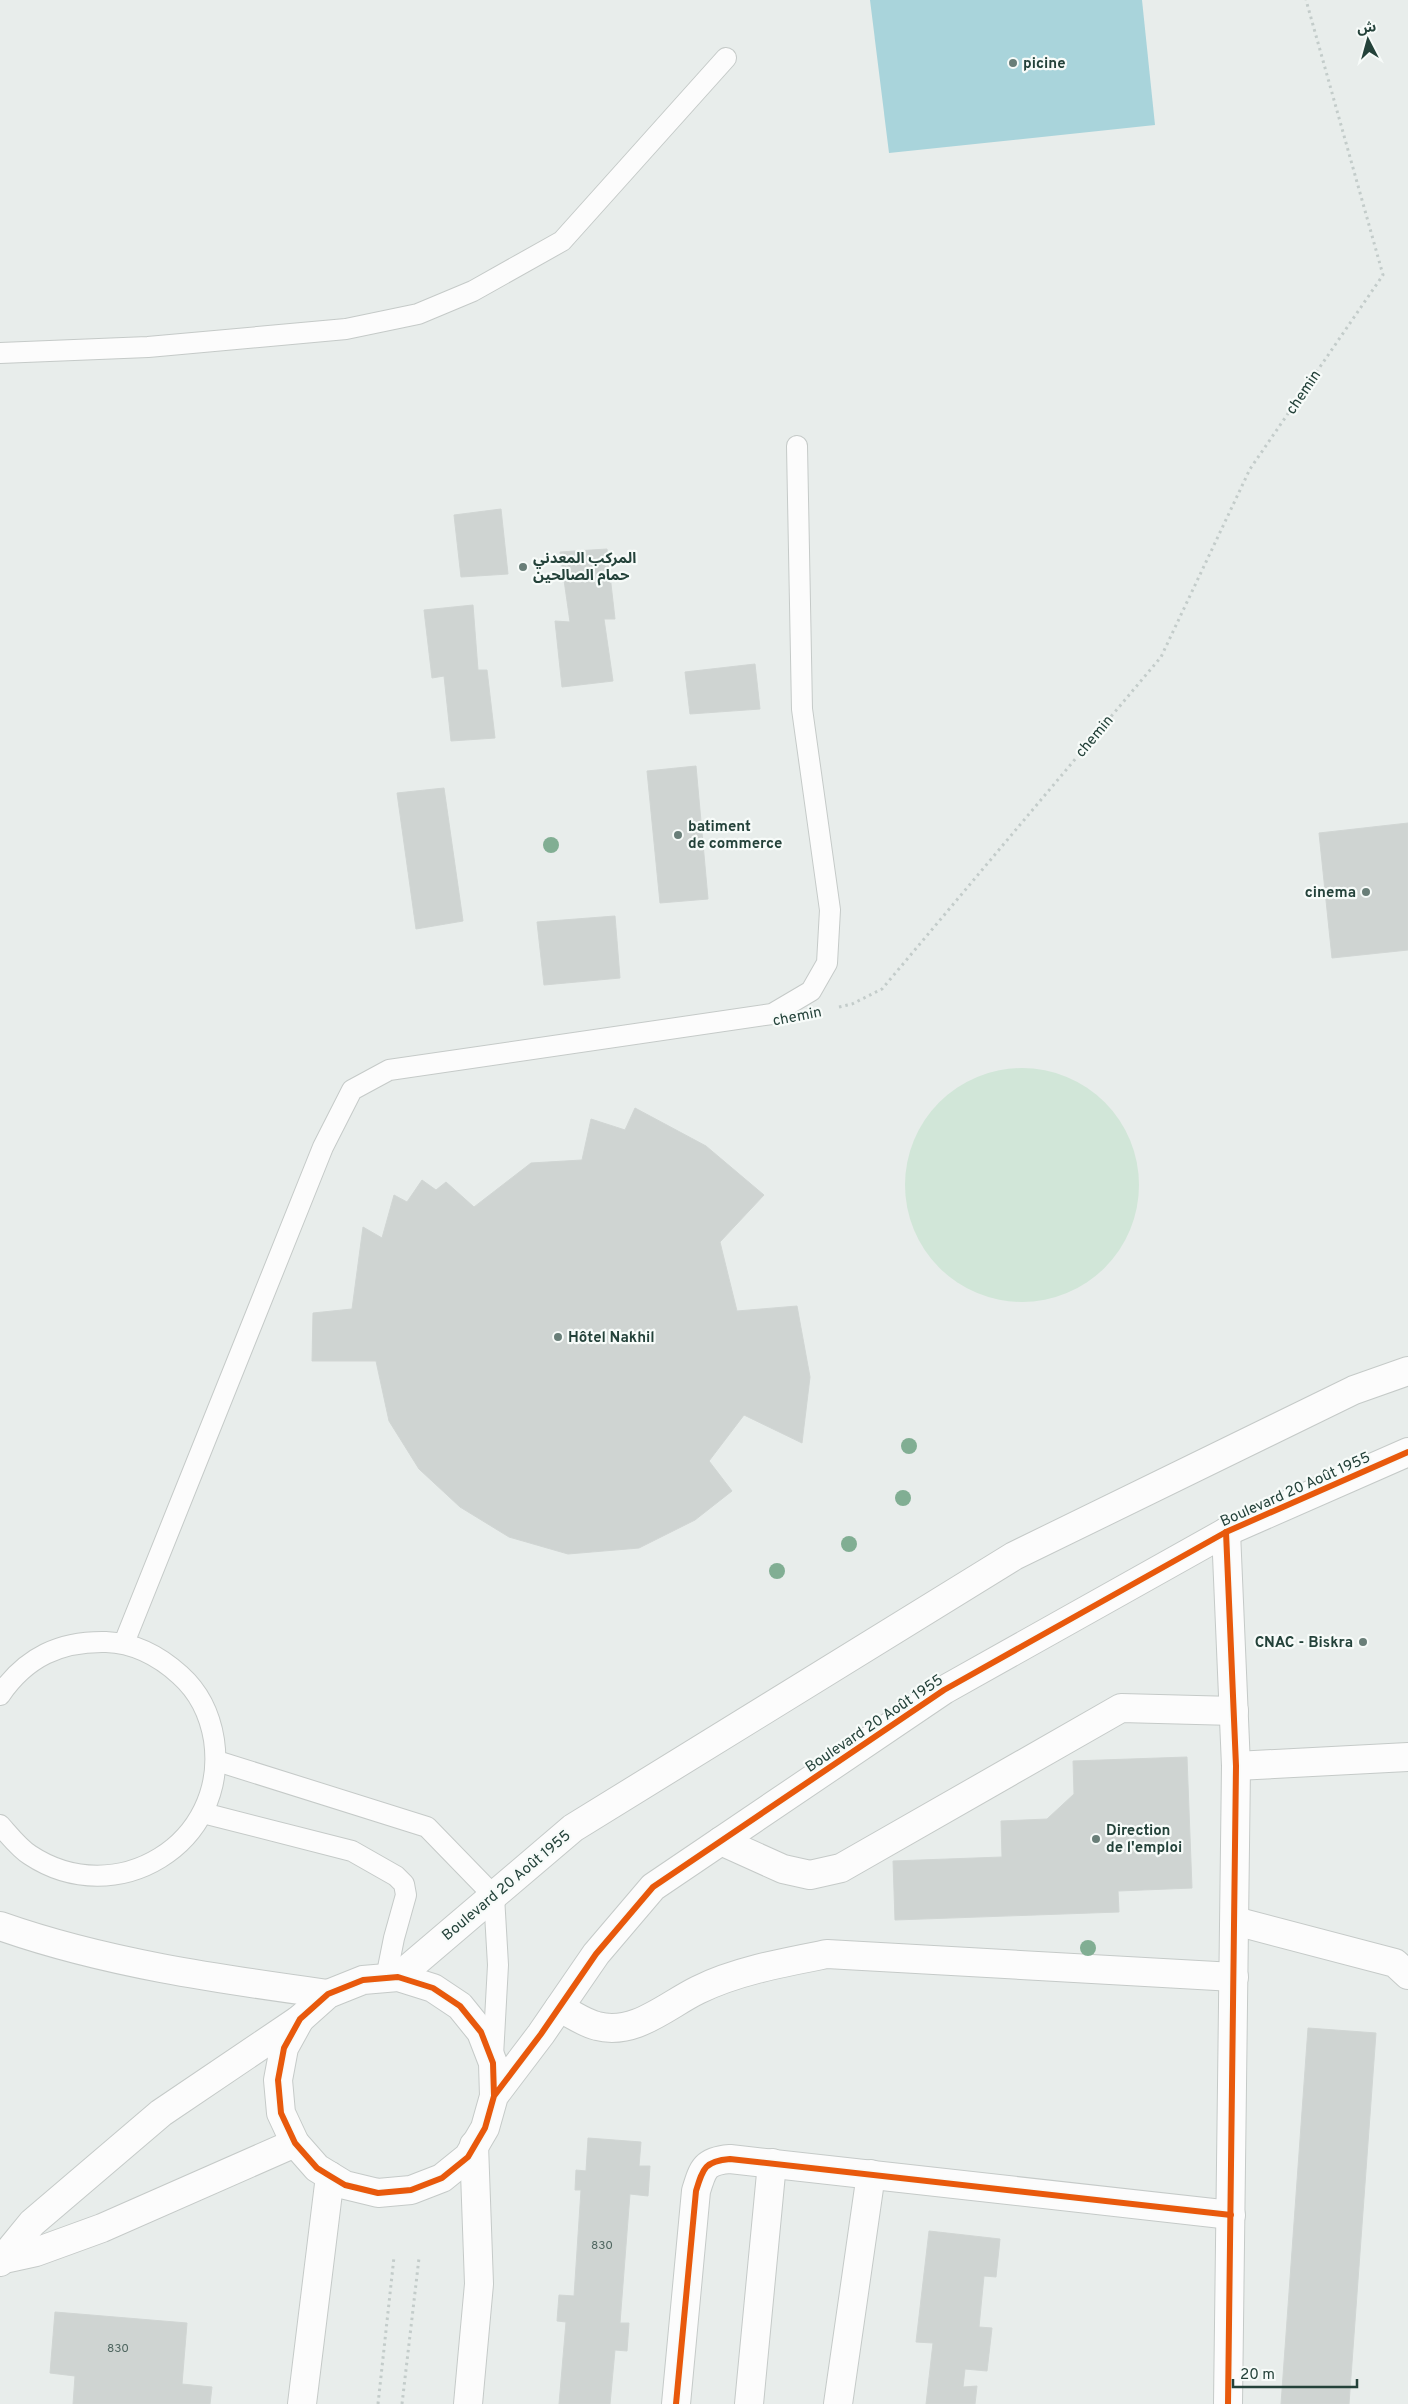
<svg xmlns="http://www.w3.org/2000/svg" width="1408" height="2404" viewBox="0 0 1408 2404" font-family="Overpass,'Noto Sans Arabic',sans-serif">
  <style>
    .green { fill: #d1e6d8 }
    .water { fill: #a9d4db }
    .building { fill: #cfd4d2; stroke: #d1d6d4 }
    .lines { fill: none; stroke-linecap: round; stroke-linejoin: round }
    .service-casing { stroke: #c5cac8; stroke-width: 22 }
    .minor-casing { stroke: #c5cac8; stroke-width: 30 }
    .tertiary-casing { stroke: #c5cac8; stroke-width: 30 }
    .path { stroke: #c3ccca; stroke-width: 3; stroke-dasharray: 2.5 4; stroke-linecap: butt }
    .service { stroke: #fcfcfc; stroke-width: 20 }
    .minor { stroke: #fcfcfc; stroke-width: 28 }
    .tertiary { stroke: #fcfcfc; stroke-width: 28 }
    .cycleway-casing { stroke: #f7fbf9; stroke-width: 9 }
    .cycleway { stroke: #e8590c; stroke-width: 6 }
    .tree { fill: #81ae93 }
    .poi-dot { fill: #697e78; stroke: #f7fbf9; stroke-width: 2 }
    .labels { text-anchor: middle; stroke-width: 4.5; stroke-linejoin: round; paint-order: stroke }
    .number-label { font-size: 12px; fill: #506761 }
    .poi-label { font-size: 15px; font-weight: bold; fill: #24423a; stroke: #f7fbf9; text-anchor: start }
    .street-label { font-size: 15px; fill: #24423a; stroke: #f7fbf9 }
  </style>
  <rect width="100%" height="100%" fill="#e8edeb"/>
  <!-- green -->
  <circle class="green" cx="1022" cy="1185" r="117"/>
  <!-- water -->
  <polygon class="water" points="870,0 1142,0 1155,125 889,153"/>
  <!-- building -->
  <g class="building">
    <polygon points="501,509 508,574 461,577 454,515"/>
    <polygon points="607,549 615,619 604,619 613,681 562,687 555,621 570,622 560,552"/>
    <polygon points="473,605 478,670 487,670 495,738 451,741 444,676 432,678 424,610"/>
    <polygon points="755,664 760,709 690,714 685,672"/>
    <polygon points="696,766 708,899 660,903 647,771"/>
    <polygon points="444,788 463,921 416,929 397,793"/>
    <polygon points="1408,823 1408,950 1332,958 1319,833"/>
    <polygon points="615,916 620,978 544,985 537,922"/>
    <polygon points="635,1108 706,1146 764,1195 720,1242 737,1311 797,1306 810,1377 802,1443 744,1415 709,1461 732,1491 695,1520 639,1548 568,1554 509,1537 460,1507 419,1469 389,1421 376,1361 312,1361 313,1313 352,1309 363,1227 382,1238 394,1195 407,1202 422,1180 436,1190 446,1182 474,1207 531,1163 582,1160 591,1119 625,1130"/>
    <polygon points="1187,1757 1192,1888 1118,1891 1119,1912 895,1920 893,1861 1002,1857 1001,1821 1047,1819 1074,1794 1073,1761"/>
    <polygon points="1308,2028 1376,2033 1349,2404 1281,2404"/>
    <polygon points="588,2138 641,2142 639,2166 650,2166 648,2196 630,2194 620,2323 629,2323 627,2351 615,2350 610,2404 559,2404 566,2322 557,2321 559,2295 574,2296 581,2190 575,2190 576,2170 586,2171"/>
    <polygon points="929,2231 1000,2239 996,2277 984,2276 979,2327 992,2328 987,2371 965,2369 963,2387 977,2386 975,2404 926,2404 933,2343 916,2342"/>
    <polygon points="55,2312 187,2323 182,2384 212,2387 210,2404 73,2404 75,2376 50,2373"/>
  </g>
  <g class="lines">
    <!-- service casing -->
    <g class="service-casing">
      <g id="service">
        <polyline points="0,353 148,347 346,329 418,314 473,291 562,241 726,58"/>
        <polyline points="124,1643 323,1147 352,1090 389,1070 772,1014 811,991 827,963 830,910 802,709 797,446"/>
        <path d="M0,1695C26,1657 60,1641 106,1642C135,1643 158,1655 180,1675C199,1692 210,1715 214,1740C229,1844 116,1912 30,1855C19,1848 9,1835 0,1825"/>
        <polyline points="217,1761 427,1827 494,1896 498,1965 493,2056"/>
        <polyline points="203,1813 352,1851 396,1876 404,1884 406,1895 394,1938 386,1978"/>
      </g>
    </g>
    <!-- minor casing -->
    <g class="minor-casing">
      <g id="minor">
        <polyline points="1226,1532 1236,1766 1228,2404"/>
        <polyline points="1236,1766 1408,1757"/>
        <polyline points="721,1841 783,1869 810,1875 841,1868 1121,1708 1234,1711"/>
        <polyline points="1235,1921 1395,1963 1408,1975"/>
        <path d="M0,1926C105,1963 218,1979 328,1994"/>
        <path d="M559,2008C571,2013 584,2023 597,2026C635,2036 667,2005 698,1990C736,1971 786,1962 827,1954L1234,1977"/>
        <polyline points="4,2259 36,2252 102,2228 295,2143"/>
        <polyline points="0,2262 32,2223 161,2113 300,2019"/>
        <path d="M676,2404L696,2191C703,2168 705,2161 730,2159L1231,2215"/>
        <polyline points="749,2404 772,2163"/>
        <polyline points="838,2404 871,2174"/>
      </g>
    </g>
    <!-- tertiary casing -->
    <g class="tertiary-casing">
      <g id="tertiary">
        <polyline points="398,1977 573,1828 1014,1556 1354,1390 1408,1371"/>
        <polyline points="494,2096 493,2063 481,2032 460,2006 433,1988 398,1977 363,1980 328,1994 300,2019 284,2048 278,2080 281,2113 295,2143 317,2168 330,2176 345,2185 378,2193 411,2190 442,2178 468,2157 485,2128 494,2096 541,2034 596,1954 653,1887 944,1690 1226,1532 1408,1452"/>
        <polyline points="302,2404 330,2176"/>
        <polyline points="468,2404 479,2284 474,2145"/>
      </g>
    </g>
    <!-- path -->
    <g class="path">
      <polyline points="839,1007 852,1004 882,989 1161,657 1250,469 1383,275 1306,0"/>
      <polyline points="378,2404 394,2257"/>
      <polyline points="402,2404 419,2258"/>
    </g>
    <!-- service -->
    <use href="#service" class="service"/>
    <!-- minor -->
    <use href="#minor" class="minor"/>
    <!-- tertiary -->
    <use href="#tertiary" class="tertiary"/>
    <!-- cycleway casing -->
    <g class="cycleway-casing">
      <g id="cycleway">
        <polyline points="1226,1532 1236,1766 1228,2404"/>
        <polyline points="494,2096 493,2063 481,2032 460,2006 433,1988 398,1977 363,1980 328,1994 300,2019 284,2048 278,2080 281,2113 295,2143 317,2168 330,2176 345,2185 378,2193 411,2190 442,2178 468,2157 485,2128 494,2096 541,2034 596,1954 653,1887 944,1690 1226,1532 1408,1452"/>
        <path d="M676,2404L696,2191C703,2168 705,2161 730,2159L1231,2215"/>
      </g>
    </g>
    <!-- cycleway -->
    <use href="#cycleway" class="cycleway"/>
  </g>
  <!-- trees -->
  <g class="tree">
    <circle cx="551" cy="845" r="8"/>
    <circle cx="909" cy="1446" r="8"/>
    <circle cx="903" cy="1498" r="8"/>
    <circle cx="849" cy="1544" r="8"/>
    <circle cx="777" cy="1571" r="8"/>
    <circle cx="1088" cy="1948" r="8"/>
  </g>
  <!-- markers -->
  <g class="poi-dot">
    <circle cx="1013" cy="63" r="5"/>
    <circle cx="523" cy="567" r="5"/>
    <circle cx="678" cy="835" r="5"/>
    <circle cx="1366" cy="892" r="5"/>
    <circle cx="558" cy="1337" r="5"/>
    <circle cx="1363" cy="1642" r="5"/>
    <circle cx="1096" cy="1839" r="5"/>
  </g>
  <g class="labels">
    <!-- number labels -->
    <g class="number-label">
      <text x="602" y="2249">830</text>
      <text x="118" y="2352">830</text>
    </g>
    <!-- poi labels -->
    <g class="poi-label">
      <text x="1023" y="68">picine</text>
      <text x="533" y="563">المركب المعدني<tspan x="533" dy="17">حمام الصالحين</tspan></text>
      <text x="688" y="831">batiment<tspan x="688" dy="17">de commerce</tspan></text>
      <text x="1356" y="897" text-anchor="end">cinema</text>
      <text x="568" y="1342">Hôtel Nakhil</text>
      <text x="1353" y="1647" text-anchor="end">CNAC - Biskra</text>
      <text x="1106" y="1835">Direction<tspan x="1106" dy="17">de l'emploi</tspan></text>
    </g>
    <!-- street labels -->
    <g class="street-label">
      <text transform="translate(1303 392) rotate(-56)" y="5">chemin</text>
      <text transform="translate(1094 736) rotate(-50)" y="5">chemin</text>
      <text transform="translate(797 1016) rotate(-11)" y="5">chemin</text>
      <text transform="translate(1295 1489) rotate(-24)" y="5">Boulevard 20 Août 1955</text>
      <text transform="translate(874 1723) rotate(-34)" y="5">Boulevard 20 Août 1955</text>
      <text transform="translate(506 1885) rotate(-40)" y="5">Boulevard 20 Août 1955</text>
    </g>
  </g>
  <!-- north arrow -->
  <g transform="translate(1368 40) rotate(354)" stroke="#f7fbf9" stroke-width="4" paint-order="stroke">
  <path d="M0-4L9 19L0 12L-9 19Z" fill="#24423a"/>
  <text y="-8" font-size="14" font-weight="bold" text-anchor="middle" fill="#24423a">ش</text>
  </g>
  <!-- scale -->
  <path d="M1233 2379v8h124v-8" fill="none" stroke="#24423a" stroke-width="2.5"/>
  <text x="1240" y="2379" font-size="15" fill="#24423a" stroke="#f7fbf9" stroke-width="4" paint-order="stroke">20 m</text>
</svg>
